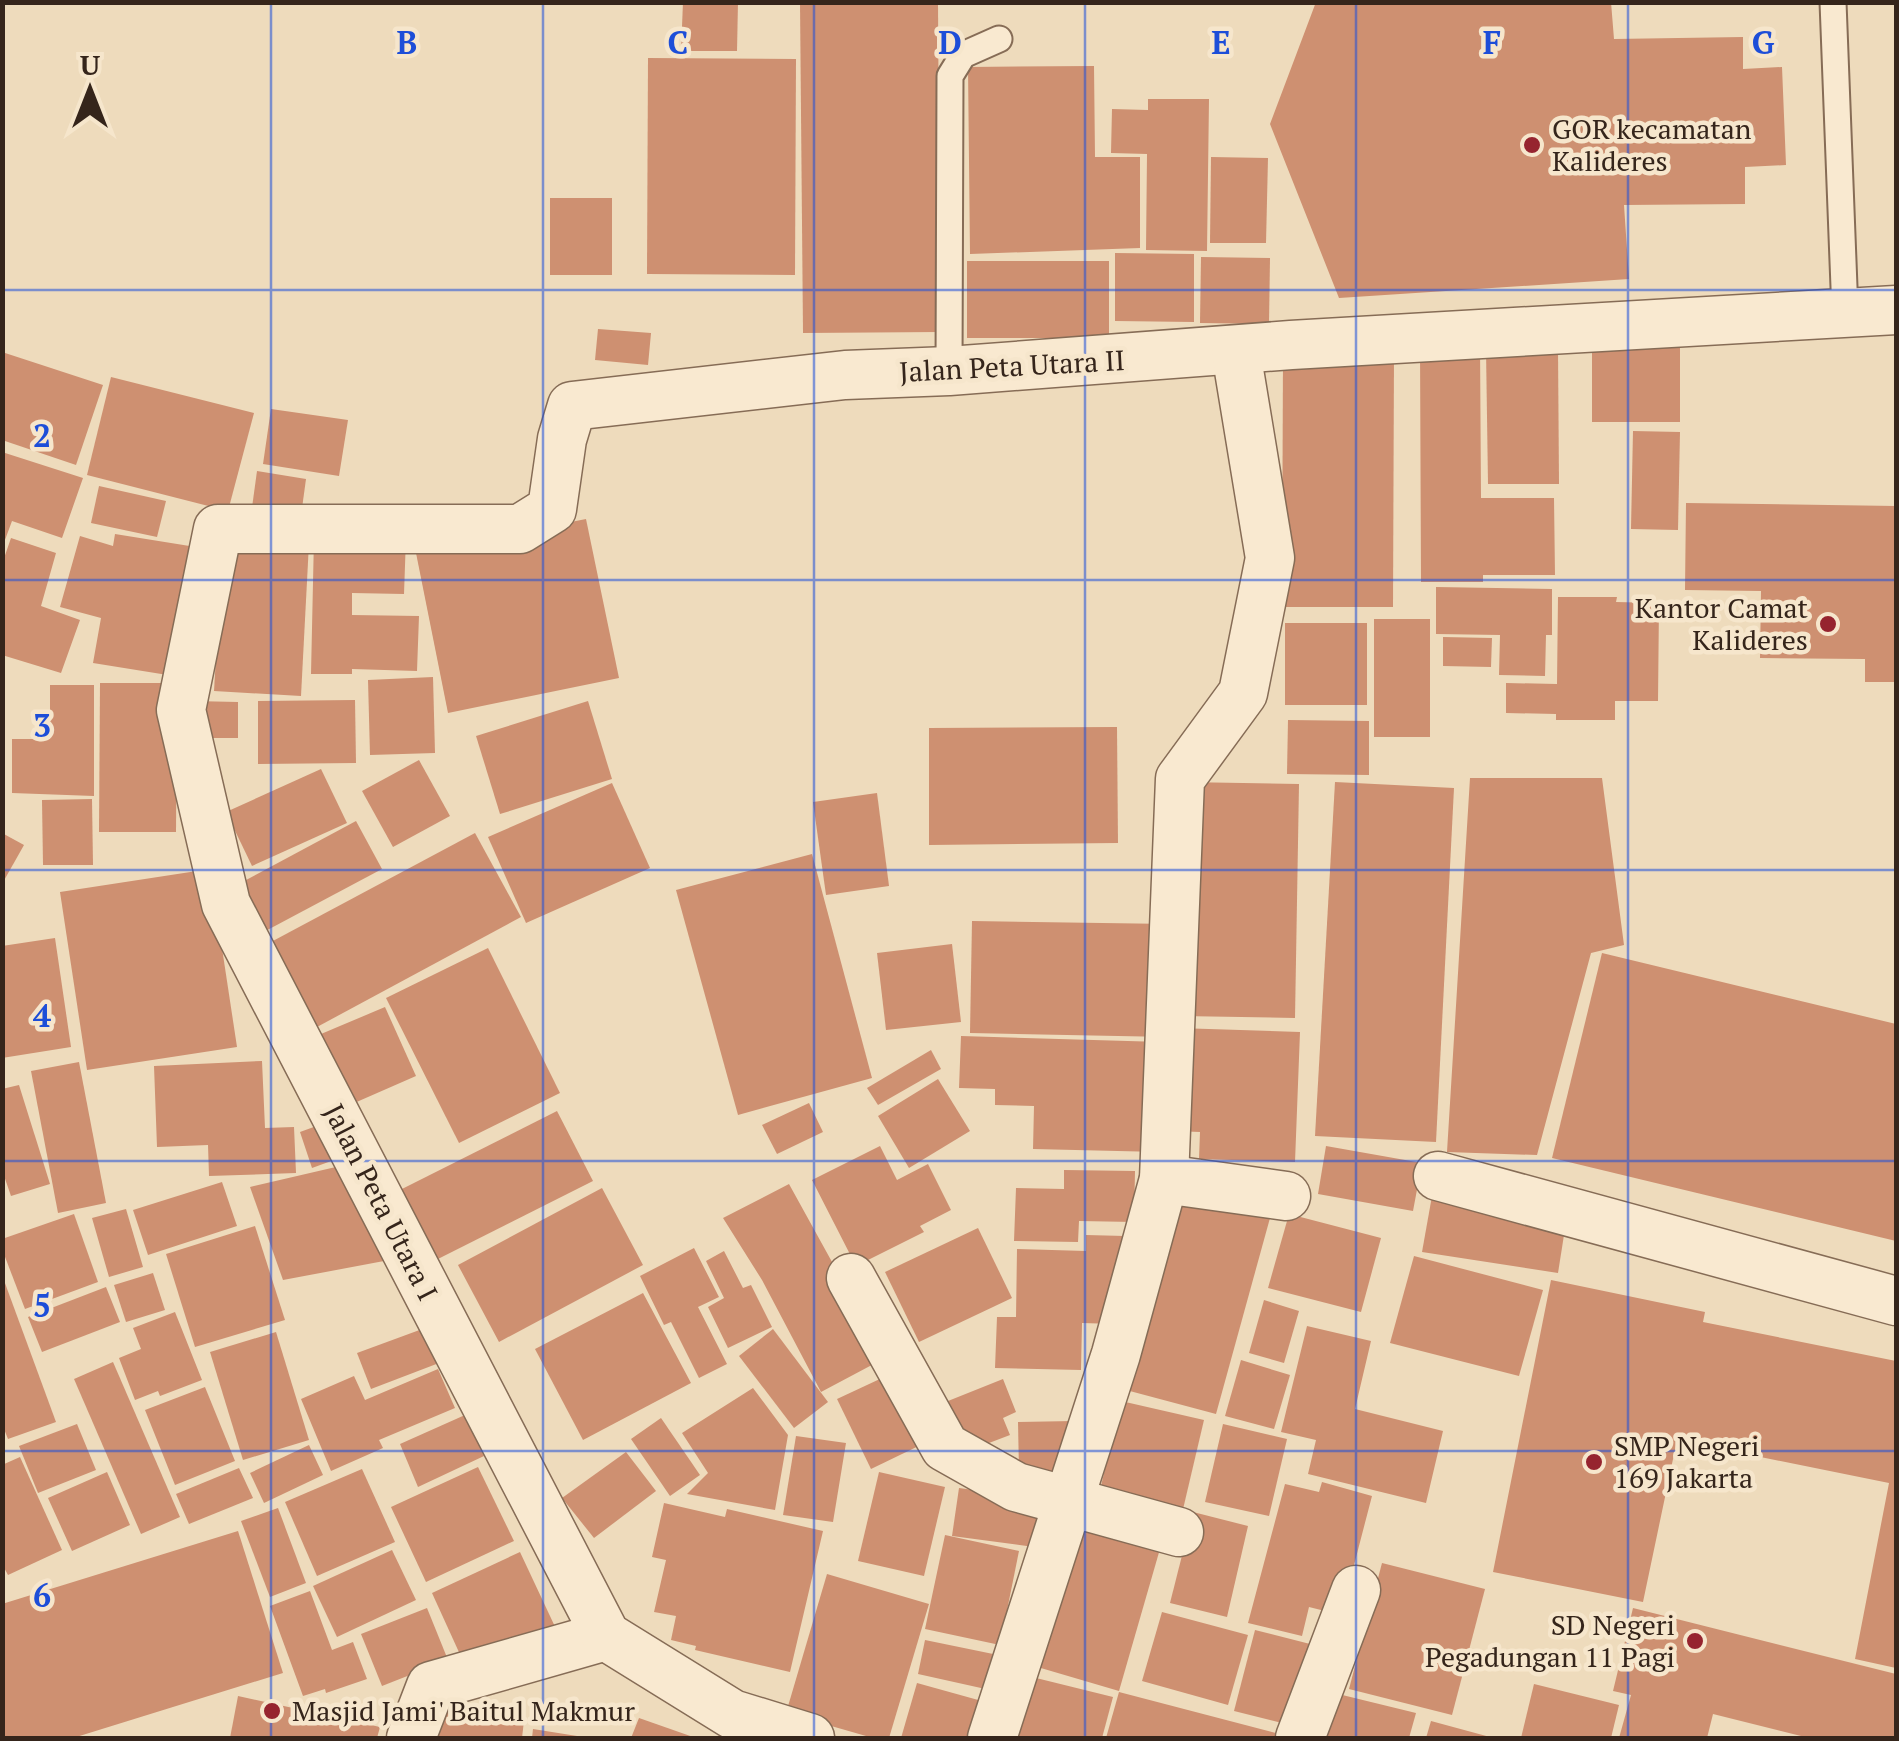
<svg xmlns="http://www.w3.org/2000/svg" width="1899" height="1741" viewBox="0 0 1899 1741" font-family="'PT Serif',serif">
  <style>
    .building { fill: #ce9071 }
    .lines { fill: none; stroke-linecap: round; stroke-linejoin: round }
    .lane-casing { stroke: #866c56; stroke-width: 29 }
    .street-casing { stroke: #866c56; stroke-width: 51 }
    .lane { stroke: #f9e9d0; stroke-width: 25 }
    .street { stroke: #f9e9d0; stroke-width: 48 }
    .grid { fill: none; stroke: #1d4ed8; stroke-width: 2.5; stroke-opacity: 0.55 }
    .poi-dot { fill: #96242f; stroke: #f6e6cc; stroke-width: 4 }
    .labels { text-anchor: middle; stroke-width: 9; stroke-linejoin: round; paint-order: stroke }
    .poi-label { font-size: 28px; fill: #35251b; stroke: #f6e6cc; text-anchor: start }
    .street-label { font-size: 28px; fill: #35251b; stroke: #f6e6cc }
    .grid-label { font-size: 32px; text-anchor: middle; font-weight: bold; fill: #1d4ed8; stroke: #f6e6cc; stroke-width: 9; stroke-linejoin: round; paint-order: stroke }
  </style>
  <rect width="100%" height="100%" fill="#eedbbc"/>
  <!-- building -->
  <g class="building">
    <polygon points="683,2 738,2 737,51 681,51"/>
    <polygon points="800,2 938,2 940,332 803,333"/>
    <polygon points="1316,2 1611,2 1614,39 1743,37 1743,69 1782,67 1786,165 1745,167 1745,204 1624,205 1629,279 1339,298 1270,124"/>
    <polygon points="648,58 796,59 795,275 647,274"/>
    <polygon points="1094,66 1095,157 1140,157 1140,248 970,254 968,67"/>
    <polygon points="1148,99 1209,99 1207,251 1146,250 1147,154 1111,153 1112,109 1148,110"/>
    <polygon points="1211,157 1268,158 1266,243 1210,243"/>
    <rect x="550" y="198" width="62" height="77"/>
    <polygon points="1115,253 1194,254 1194,322 1115,321"/>
    <polygon points="1201,257 1270,258 1269,324 1200,323"/>
    <rect x="967" y="261" width="142" height="77"/>
    <polygon points="598,329 651,333 648,365 595,360"/>
    <rect x="1592" y="339" width="88" height="83"/>
    <polygon points="1480,343 1481,498 1554,498 1555,575 1483,575 1483,582 1421,582 1420,344"/>
    <polygon points="1486,349 1558,349 1559,484 1488,484"/>
    <polygon points="2,352 103,385 76,465 2,440"/>
    <polygon points="1283,353 1394,354 1393,607 1282,607"/>
    <polygon points="111,377 254,413 228,511 87,475"/>
    <polygon points="271,409 348,420 339,476 263,464"/>
    <polygon points="1633,431 1680,432 1678,530 1631,529"/>
    <polygon points="2,452 83,478 62,538 12,521 2,548"/>
    <polygon points="257,471 306,479 300,523 251,515"/>
    <polygon points="99,486 166,501 157,537 91,523"/>
    <polygon points="1686,503 1896,506 1896,682 1865,682 1865,659 1760,658 1761,591 1685,590"/>
    <polygon points="586,519 619,678 448,713 416,553"/>
    <polygon points="115,534 202,548 180,677 93,663 101,618 60,607 80,536 113,546"/>
    <polygon points="223,537 309,543 301,696 214,691"/>
    <polygon points="314,537 406,537 404,594 352,593 352,615 419,616 417,671 352,669 352,674 311,674"/>
    <polygon points="11,538 56,553 41,606 80,620 61,673 2,655 2,564"/>
    <polygon points="1436,587 1552,589 1552,635 1546,635 1545,676 1499,675 1500,635 1436,634"/>
    <polygon points="1558,597 1617,597 1616,602 1659,603 1658,701 1615,701 1615,720 1556,720 1556,714 1506,713 1506,683 1557,684"/>
    <rect x="1374" y="619" width="56" height="118"/>
    <rect x="1285" y="623" width="82" height="82"/>
    <polygon points="1443,637 1492,638 1491,667 1443,666"/>
    <polygon points="433,677 435,753 370,755 368,680"/>
    <polygon points="100,683 177,683 176,832 99,832"/>
    <polygon points="50,685 94,685 94,796 12,793 12,739 50,739"/>
    <polygon points="355,700 356,763 258,764 258,701"/>
    <polygon points="193,701 238,702 238,738 192,738"/>
    <polygon points="588,701 612,779 500,814 476,736"/>
    <polygon points="1288,720 1369,721 1369,775 1287,774"/>
    <polygon points="1117,727 1118,843 929,845 929,728"/>
    <polygon points="419,760 450,816 393,847 362,791"/>
    <polygon points="321,769 347,823 252,866 226,812"/>
    <polygon points="1470,778 1602,778 1624,945 1591,953 1537,1155 1447,1152"/>
    <polygon points="1184,782 1299,784 1295,1018 1180,1016"/>
    <polygon points="1335,782 1454,788 1436,1142 1315,1136"/>
    <polygon points="612,783 650,868 526,923 488,837"/>
    <polygon points="877,793 889,886 826,895 813,802"/>
    <polygon points="92,799 93,865 43,865 42,800"/>
    <polygon points="356,821 382,869 258,935 233,887"/>
    <polygon points="2,833 24,845 2,884"/>
    <polygon points="475,833 521,917 317,1027 271,942"/>
    <polygon points="812,854 872,1078 738,1115 676,890"/>
    <polygon points="210,869 237,1047 87,1070 60,892"/>
    <polygon points="972,921 1171,924 1169,1037 970,1033"/>
    <polygon points="55,938 71,1047 2,1058 2,946"/>
    <polygon points="952,944 961,1022 886,1030 877,953"/>
    <polygon points="488,948 560,1093 459,1143 386,998"/>
    <polygon points="1602,953 1896,1024 1896,1241 1552,1158"/>
    <polygon points="385,1007 416,1076 352,1104 321,1034"/>
    <polygon points="1177,1028 1300,1032 1295,1162 1199,1159 1200,1132 1174,1131"/>
    <polygon points="961,1036 1162,1042 1160,1152 1033,1149 1034,1106 995,1105 995,1089 959,1088"/>
    <polygon points="931,1050 941,1069 878,1105 867,1088"/>
    <polygon points="262,1061 265,1128 294,1127 296,1173 209,1176 208,1145 157,1147 154,1066"/>
    <polygon points="79,1062 106,1203 58,1213 31,1071"/>
    <polygon points="938,1079 970,1131 909,1168 878,1116"/>
    <polygon points="19,1085 50,1184 11,1196 2,1170 2,1089"/>
    <polygon points="809,1103 823,1132 777,1154 762,1125"/>
    <polygon points="557,1111 593,1181 428,1264 392,1194"/>
    <polygon points="333,1120 345,1156 312,1168 300,1132"/>
    <polygon points="880,1146 897,1180 928,1164 951,1210 920,1226 924,1232 856,1266 812,1180"/>
    <polygon points="1326,1146 1422,1163 1413,1211 1318,1194"/>
    <polygon points="353,1163 400,1258 283,1280 250,1187"/>
    <polygon points="1064,1170 1135,1171 1134,1222 1079,1221 1078,1242 1014,1241 1016,1188 1064,1189"/>
    <polygon points="222,1182 237,1226 148,1255 133,1210"/>
    <polygon points="789,1184 885,1358 821,1392 762,1280 723,1218"/>
    <polygon points="602,1188 643,1265 499,1342 458,1265"/>
    <polygon points="1179,1194 1270,1218 1216,1414 1126,1390"/>
    <polygon points="1432,1196 1567,1216 1558,1273 1422,1252"/>
    <polygon points="126,1209 143,1267 109,1277 92,1218"/>
    <polygon points="74,1214 98,1282 25,1309 2,1249 2,1239"/>
    <polygon points="1289,1214 1381,1238 1361,1312 1268,1288"/>
    <polygon points="255,1226 285,1320 195,1347 166,1254"/>
    <polygon points="978,1228 1012,1298 919,1342 885,1272"/>
    <polygon points="1086,1235 1125,1236 1115,1324 1082,1323 1081,1370 995,1368 997,1317 1016,1317 1017,1249 1086,1251"/>
    <polygon points="694,1248 719,1297 698,1307 727,1364 699,1378 671,1322 664,1325 640,1276"/>
    <polygon points="724,1251 743,1288 751,1285 772,1327 728,1348 708,1307 724,1298 706,1261"/>
    <polygon points="1414,1256 1543,1290 1519,1376 1390,1343"/>
    <polygon points="153,1273 165,1310 126,1322 114,1285"/>
    <polygon points="2,1275 56,1422 8,1439 2,1424"/>
    <polygon points="1551,1280 1705,1312 1703,1322 1896,1361 1896,1668 1855,1659 1889,1483 1677,1440 1643,1602 1493,1572"/>
    <polygon points="106,1287 120,1322 42,1352 28,1317"/>
    <polygon points="643,1293 691,1383 583,1440 535,1349"/>
    <polygon points="1264,1300 1299,1311 1284,1363 1249,1353"/>
    <polygon points="175,1312 202,1380 160,1396 158,1391 135,1400 119,1358 141,1349 133,1328"/>
    <polygon points="1307,1326 1371,1341 1355,1409 1443,1431 1426,1503 1308,1474 1316,1440 1281,1432"/>
    <polygon points="425,1328 439,1363 371,1389 357,1353"/>
    <polygon points="773,1329 828,1402 794,1428 739,1356"/>
    <polygon points="276,1332 309,1440 243,1460 210,1352"/>
    <polygon points="1241,1360 1290,1375 1274,1429 1225,1416"/>
    <polygon points="113,1362 180,1517 141,1534 74,1379"/>
    <polygon points="438,1369 455,1408 379,1440 383,1448 331,1471 301,1399 354,1376 365,1400"/>
    <polygon points="897,1371 931,1440 871,1469 837,1399"/>
    <polygon points="1003,1379 1016,1412 1003,1418 1010,1435 968,1451 948,1401"/>
    <polygon points="205,1387 235,1461 175,1485 145,1410"/>
    <polygon points="753,1388 788,1435 775,1510 687,1494 708,1473 682,1433"/>
    <polygon points="1121,1401 1204,1420 1180,1522 1097,1503"/>
    <polygon points="465,1415 484,1456 418,1487 400,1444"/>
    <polygon points="661,1418 700,1475 670,1496 631,1439"/>
    <polygon points="1074,1421 1075,1471 1019,1472 1018,1422"/>
    <polygon points="77,1424 96,1470 38,1493 19,1446"/>
    <polygon points="1223,1424 1287,1439 1269,1516 1205,1502"/>
    <polygon points="796,1436 846,1443 833,1522 783,1515"/>
    <polygon points="309,1445 323,1475 264,1503 250,1473"/>
    <polygon points="626,1452 656,1491 594,1538 562,1498"/>
    <polygon points="20,1457 62,1550 8,1575 2,1564 2,1465"/>
    <polygon points="478,1467 514,1541 426,1582 391,1507"/>
    <polygon points="239,1468 253,1498 189,1524 176,1494"/>
    <polygon points="362,1469 395,1542 317,1576 285,1502"/>
    <polygon points="107,1472 130,1525 72,1551 48,1498"/>
    <polygon points="879,1472 945,1487 924,1576 858,1561"/>
    <polygon points="1322,1482 1372,1496 1341,1615 1309,1607 1302,1636 1248,1623 1285,1484 1319,1492"/>
    <polygon points="959,1488 1040,1499 1034,1547 952,1536"/>
    <polygon points="664,1503 725,1517 727,1509 823,1531 790,1672 695,1650 696,1646 671,1640 676,1616 654,1612 666,1560 652,1557"/>
    <polygon points="278,1508 306,1583 270,1597 241,1521"/>
    <polygon points="1081,1510 1164,1535 1119,1691 1034,1666"/>
    <polygon points="1193,1512 1248,1526 1227,1617 1170,1603"/>
    <polygon points="238,1531 283,1673 73,1738 2,1738 2,1604"/>
    <polygon points="945,1535 1019,1551 1000,1645 925,1629"/>
    <polygon points="392,1550 416,1600 337,1637 313,1586"/>
    <polygon points="520,1552 557,1631 468,1672 432,1593"/>
    <polygon points="1382,1563 1485,1589 1452,1715 1349,1689"/>
    <polygon points="827,1574 929,1604 889,1738 873,1738 786,1713"/>
    <polygon points="310,1591 332,1650 353,1642 367,1679 326,1693 325,1689 303,1696 270,1606"/>
    <polygon points="427,1608 448,1660 382,1686 361,1634"/>
    <polygon points="1633,1608 1896,1674 1896,1738 1809,1738 1713,1714 1707,1738 1619,1738 1631,1695 1613,1691"/>
    <polygon points="1162,1612 1248,1635 1228,1705 1142,1681"/>
    <polygon points="1255,1630 1314,1645 1294,1726 1234,1711"/>
    <polygon points="925,1640 998,1655 990,1690 918,1674"/>
    <polygon points="1028,1676 1113,1697 1102,1738 1012,1738"/>
    <polygon points="917,1683 989,1703 980,1738 901,1738"/>
    <polygon points="1534,1684 1619,1705 1611,1738 1521,1738"/>
    <polygon points="1119,1692 1291,1737 1291,1738 1106,1738"/>
    <polygon points="1330,1692 1416,1713 1409,1738 1318,1738"/>
    <polygon points="238,1696 380,1727 377,1738 230,1738"/>
    <polygon points="439,1703 525,1712 522,1738 435,1738"/>
    <polygon points="639,1718 696,1738 631,1738"/>
    <polygon points="1431,1721 1490,1737 1490,1738 1426,1738"/>
    <polygon points="533,1729 577,1736 577,1738 532,1738"/>
  </g>
  <g class="lines">
    <!-- lane casing -->
    <g class="lane-casing">
      <g id="lane">
        <polyline points="1833,2 1845,313"/>
        <polyline points="949,371 950,76 963,55 999,39"/>
      </g>
    </g>
    <!-- street casing -->
    <g class="street-casing">
      <g id="street">
        <polyline points="1438,1176 1896,1301"/>
        <polyline points="1164,1179 1286,1196"/>
        <polyline points="851,1278 945,1447 1016,1487 1179,1532"/>
        <polyline points="411,1738 431,1686 606,1636"/>
        <polyline points="810,1738 732,1714 606,1636 226,904 181,710 218,529 520,529 552,509 562,439 572,406 845,375 949,371 1291,345 1896,310"/>
        <polyline points="992,1738 1116,1354 1164,1179 1180,779 1243,693 1270,558 1236,352"/>
        <polyline points="1300,1738 1356,1590"/>
      </g>
    </g>
    <!-- lane -->
    <use href="#lane" class="lane"/>
    <!-- street -->
    <use href="#street" class="street"/>
  </g>
  <!-- grid -->
  <path class="grid" d="M271,2V1738M543,2V1738M814,2V1738M1085,2V1738M1356,2V1738M1628,2V1738M2,290H1896M2,580H1896M2,870H1896M2,1161H1896M2,1451H1896"/>
  <!-- markers -->
  <g class="poi-dot">
    <circle cx="1532" cy="145" r="10"/>
    <circle cx="1828" cy="624" r="10"/>
    <circle cx="1594" cy="1462" r="10"/>
    <circle cx="1695" cy="1641" r="10"/>
    <circle cx="272" cy="1711" r="10"/>
  </g>
  <g class="labels">
    <!-- poi labels -->
    <g class="poi-label">
      <text x="1552" y="139">GOR kecamatan<tspan x="1552" dy="32">Kalideres</tspan></text>
      <text x="1808" y="618" text-anchor="end">Kantor Camat<tspan x="1808" dy="32">Kalideres</tspan></text>
      <text x="1614" y="1456">SMP Negeri<tspan x="1614" dy="32">169 Jakarta</tspan></text>
      <text x="1675" y="1635" text-anchor="end">SD Negeri<tspan x="1675" dy="32">Pegadungan 11 Pagi</tspan></text>
      <text x="292" y="1721">Masjid Jami' Baitul Makmur</text>
    </g>
    <!-- street labels -->
    <g class="street-label">
      <text transform="translate(1012 366) rotate(-3)" y="10">Jalan Peta Utara II</text>
      <text transform="translate(381 1202) rotate(63)" y="10">Jalan Peta Utara I</text>
    </g>
  </g>
  <g class="grid-label">
    <text x="407" y="54">B</text>
    <text x="678" y="54">C</text>
    <text x="950" y="54">D</text>
    <text x="1221" y="54">E</text>
    <text x="1492" y="54">F</text>
    <text x="1763" y="54">G</text>
    <text x="42" y="447">2</text>
    <text x="42" y="737">3</text>
    <text x="42" y="1027">4</text>
    <text x="42" y="1317">5</text>
    <text x="42" y="1607">6</text>
  </g>
  <!-- border -->
  <rect width="1899" height="1741" fill="none" stroke="#35251b" stroke-width="10"/>
  <!-- north arrow -->
  <g transform="translate(90 90)" stroke="#f6e6cc" stroke-width="8" paint-order="stroke">
  <path d="M0-8L18 38L0 25L-18 38Z" fill="#35251b"/>
  <text y="-15" font-size="28" font-weight="bold" text-anchor="middle" fill="#35251b">U</text>
  </g>
</svg>
